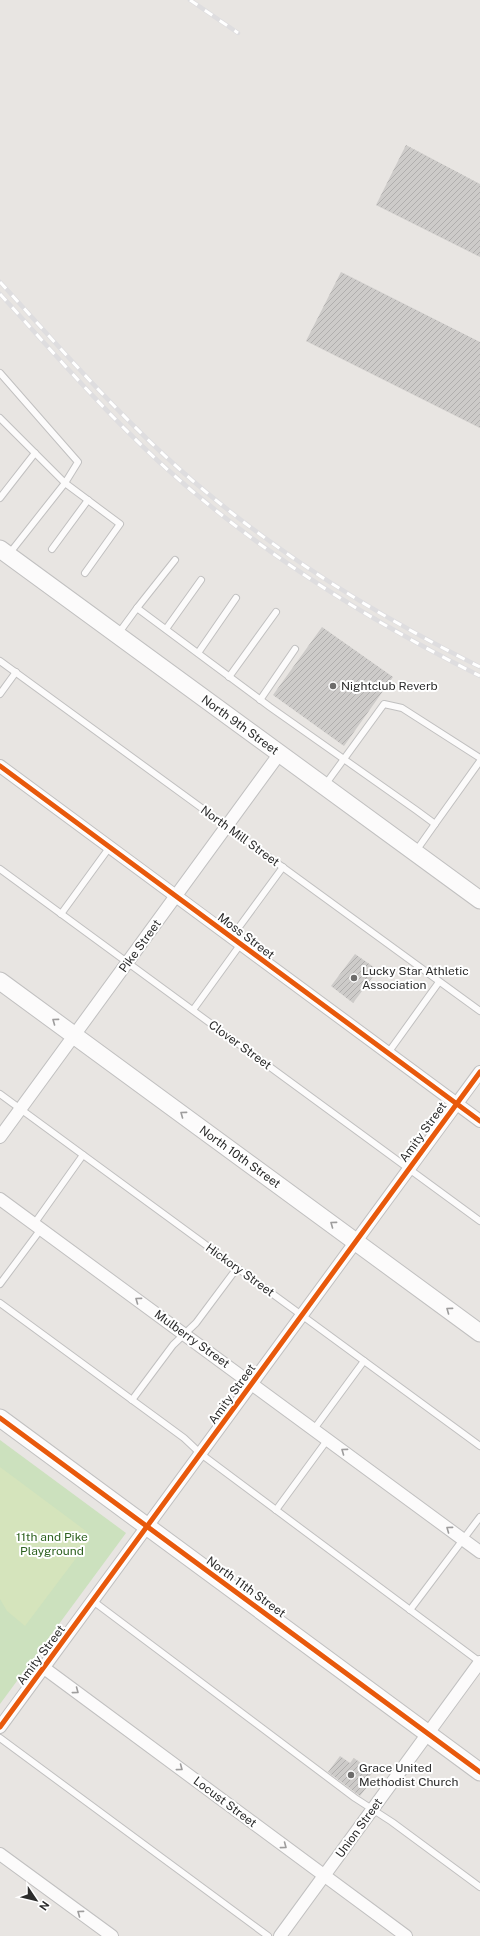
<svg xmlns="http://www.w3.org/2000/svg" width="480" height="1936" viewBox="0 0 480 1936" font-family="'Public Sans',sans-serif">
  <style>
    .grass { fill: #cce1be }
    .pitch { fill: #d5e4bc }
    .building { fill: url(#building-hatch) }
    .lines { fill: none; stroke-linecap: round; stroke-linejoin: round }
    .lane-casing { stroke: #c1c0c0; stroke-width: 8 }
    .street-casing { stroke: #c1c0c0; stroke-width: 14 }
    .secondary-casing { stroke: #c1c0c0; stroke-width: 19 }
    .lane { stroke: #fcfbfb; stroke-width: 6 }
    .street { stroke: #fcfbfb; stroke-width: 12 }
    .secondary { stroke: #fcfbfb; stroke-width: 17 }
    .rail-casing { stroke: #dedddf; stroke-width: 4.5 }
    .rail { stroke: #fff; stroke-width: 3; stroke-dasharray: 9; stroke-linecap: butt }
    .cycleway-casing { stroke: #fff; stroke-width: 8 }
    .cycleway { stroke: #e8590c; stroke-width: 5 }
    .oneway { stroke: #9e9d9d }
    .poi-dot { fill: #6d6c6b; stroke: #fff; stroke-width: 1.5 }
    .labels { text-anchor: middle; stroke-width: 4; stroke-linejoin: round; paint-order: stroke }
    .poi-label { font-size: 12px; fill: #2b2b2b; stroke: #fff; text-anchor: start }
    .street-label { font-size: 12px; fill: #2b2b2b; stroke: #fff }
    .park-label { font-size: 12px; fill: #2f6221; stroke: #fff }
  </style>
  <defs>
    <pattern id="building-hatch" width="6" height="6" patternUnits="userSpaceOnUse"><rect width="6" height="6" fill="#cdcbc9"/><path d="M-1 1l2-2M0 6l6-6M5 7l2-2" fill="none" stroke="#b0aead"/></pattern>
  </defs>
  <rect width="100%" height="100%" fill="#e8e5e2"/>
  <!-- grass -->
  <polygon class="grass" points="0,1440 126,1533 0,1704"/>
  <!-- pitch -->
  <polygon class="pitch" points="0,1467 86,1531 89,1541 25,1626 7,1611 0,1599"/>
  <!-- building -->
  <g class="building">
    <polygon points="406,145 480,184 480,257 376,205"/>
    <polygon points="341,272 480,342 480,428 306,341"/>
    <polygon points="322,627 393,677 344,746 273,695"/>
    <polygon points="355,954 378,970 353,1003 331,986"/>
    <polygon points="340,1756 350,1763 354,1758 373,1772 369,1777 373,1779 360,1796 328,1772"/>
  </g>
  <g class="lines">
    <!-- lane casing -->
    <g class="lane-casing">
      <g id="lane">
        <polyline points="0,373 78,462 65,483 0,418"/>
        <polyline points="0,498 35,453"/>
        <polyline points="52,549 88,500"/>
        <polyline points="9,554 65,483 120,524 85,573"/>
        <polyline points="137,608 175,560"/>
        <polyline points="166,629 201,580"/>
        <polyline points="118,634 137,608 270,707 416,810 435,824 416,851"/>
        <polyline points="198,653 236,598"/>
        <polyline points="0,661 480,1011"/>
        <polyline points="229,677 276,612"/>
        <polyline points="0,694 16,672"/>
        <polyline points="260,700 295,649"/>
        <polyline points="325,785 384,704 402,708 480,758"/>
        <polyline points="435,824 480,761"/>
        <polyline points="0,869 480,1221"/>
        <polyline points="61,914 109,848"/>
        <polyline points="231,938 283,867"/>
        <polyline points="193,1010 240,945"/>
        <polyline points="388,1053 439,982"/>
        <polyline points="0,1094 480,1446"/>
        <polyline points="34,1224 83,1155"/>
        <polyline points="0,1284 41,1229"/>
        <polyline points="0,1303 184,1438 201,1454 480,1662"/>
        <polyline points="132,1400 173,1345 196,1323 237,1268"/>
        <polyline points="314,1429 364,1361"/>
        <polyline points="276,1510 328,1439"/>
        <polyline points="93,1601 355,1798 392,1822 480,1887"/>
        <polyline points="410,1610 480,1517"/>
        <polyline points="0,1738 268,1936"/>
      </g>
    </g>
    <!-- street casing -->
    <g class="street-casing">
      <g id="street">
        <polyline points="0,766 480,1121"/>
        <polyline points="0,1137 280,753"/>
        <polyline points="0,1199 480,1552"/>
        <polyline points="44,1668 406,1936"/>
        <polyline points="0,1727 480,1072"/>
        <polyline points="0,1854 112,1936"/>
        <polyline points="280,1936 480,1662"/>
      </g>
    </g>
    <!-- secondary casing -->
    <g class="secondary-casing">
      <g id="secondary">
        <polyline points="0,549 480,900"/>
        <polyline points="0,981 480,1333"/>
        <polyline points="0,1418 480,1772"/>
      </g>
    </g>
    <!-- lane -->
    <use href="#lane" class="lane"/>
    <!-- street -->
    <use href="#street" class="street"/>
    <!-- secondary -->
    <use href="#secondary" class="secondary"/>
    <!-- rail casing -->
    <g class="rail-casing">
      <g id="rail">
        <polyline points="190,0 238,33"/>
        <path d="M0,282C53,340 105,400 163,454C256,541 366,610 480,667"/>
        <path d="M0,294C52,351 102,409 158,461C254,549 364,618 480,676"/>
      </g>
    </g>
    <!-- rail -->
    <use href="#rail" class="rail"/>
    <!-- cycleway casing -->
    <g class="cycleway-casing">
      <g id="cycleway">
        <polyline points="0,766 480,1121"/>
        <polyline points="0,1418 480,1772"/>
        <polyline points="0,1727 480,1072"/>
      </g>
    </g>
    <!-- cycleway -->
    <use href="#cycleway" class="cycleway"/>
  </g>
  <!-- one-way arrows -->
  <defs><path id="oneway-chevron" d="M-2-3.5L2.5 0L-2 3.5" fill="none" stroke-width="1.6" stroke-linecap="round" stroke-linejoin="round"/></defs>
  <g class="oneway">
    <use href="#oneway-chevron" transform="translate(55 1021) rotate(-144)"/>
    <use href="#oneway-chevron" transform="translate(183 1114) rotate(-144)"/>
    <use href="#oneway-chevron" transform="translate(333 1224) rotate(-144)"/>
    <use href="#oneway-chevron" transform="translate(138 1300) rotate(-144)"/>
    <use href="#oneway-chevron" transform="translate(449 1310) rotate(-144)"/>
    <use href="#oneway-chevron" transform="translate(344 1451) rotate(-144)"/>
    <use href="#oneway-chevron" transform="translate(449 1529) rotate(-144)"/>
    <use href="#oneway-chevron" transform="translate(76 1691) rotate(37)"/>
    <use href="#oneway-chevron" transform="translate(180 1768) rotate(37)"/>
    <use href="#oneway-chevron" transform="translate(284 1846) rotate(37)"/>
    <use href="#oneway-chevron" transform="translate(80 1913) rotate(-144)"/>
  </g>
  <!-- markers -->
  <g class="poi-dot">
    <circle cx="333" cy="686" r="4"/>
    <circle cx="354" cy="978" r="4"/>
    <circle cx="351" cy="1775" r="4"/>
  </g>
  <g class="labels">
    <!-- poi labels -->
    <g class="poi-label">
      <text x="341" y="690">Nightclub Reverb</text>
      <text x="362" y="975">Lucky Star Athletic<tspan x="362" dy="14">Association</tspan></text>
      <text x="359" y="1772">Grace United<tspan x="359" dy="14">Methodist Church</tspan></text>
    </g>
    <!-- street labels -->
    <g class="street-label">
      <text transform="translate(240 725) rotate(36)" y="4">North 9th Street</text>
      <text transform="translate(240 836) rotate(36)" y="4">North Mill Street</text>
      <text transform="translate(246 936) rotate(37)" y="4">Moss Street</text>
      <text transform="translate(140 946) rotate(-54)" y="4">Pike Street</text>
      <text transform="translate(240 1045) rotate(36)" y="4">Clover Street</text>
      <text transform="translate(423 1132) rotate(-54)" y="4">Amity Street</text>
      <text transform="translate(240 1157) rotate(36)" y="4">North 10th Street</text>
      <text transform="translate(240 1270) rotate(36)" y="4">Hickory Street</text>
      <text transform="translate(192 1339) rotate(36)" y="4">Mulberry Street</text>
      <text transform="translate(232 1394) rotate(-54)" y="4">Amity Street</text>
      <text transform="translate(246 1587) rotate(36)" y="4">North 11th Street</text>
      <text transform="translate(41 1655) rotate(-53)" y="4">Amity Street</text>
      <text transform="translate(225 1802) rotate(37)" y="4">Locust Street</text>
      <text transform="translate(359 1828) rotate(-54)" y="4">Union Street</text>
    </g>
    <!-- park labels -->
    <g class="park-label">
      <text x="52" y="1541">11th and Pike<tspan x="52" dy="14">Playground</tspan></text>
    </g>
  </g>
  <!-- north arrow -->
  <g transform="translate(36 1900) rotate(125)" stroke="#ffffff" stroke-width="3" paint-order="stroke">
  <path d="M0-3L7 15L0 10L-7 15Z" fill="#2b2b2b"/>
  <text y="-6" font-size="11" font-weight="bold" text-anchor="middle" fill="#2b2b2b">N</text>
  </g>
</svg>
